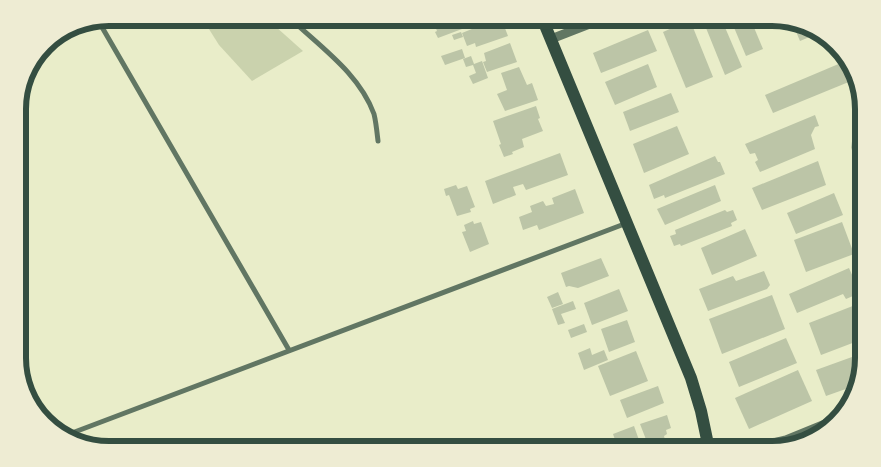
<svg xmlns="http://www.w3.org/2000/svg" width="881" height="467" viewBox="0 0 881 467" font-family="'PT Sans',sans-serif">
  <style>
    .green { fill: #cad2ad }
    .building { fill: #bcc5a7 }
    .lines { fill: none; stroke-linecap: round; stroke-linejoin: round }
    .minor { stroke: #617663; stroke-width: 5 }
    .tertiary { stroke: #617663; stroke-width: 9 }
    .primary { stroke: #344e41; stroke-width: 12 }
    .rim { fill: none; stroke: #344e41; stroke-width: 6 }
  </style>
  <rect width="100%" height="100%" fill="#e9edc9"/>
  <!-- green -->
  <polygon class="green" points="202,18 266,18 303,51 252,81 219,45"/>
  <!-- building -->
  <g class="building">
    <polygon points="432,18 452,18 454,24 459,22 462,29 438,38 435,32 437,31"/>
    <polygon points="465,18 479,18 467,22"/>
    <polygon points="499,18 501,18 508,36 476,47 475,43 467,46 462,33"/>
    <polygon points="702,18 721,18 742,67 725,75"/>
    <polygon points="730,18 750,18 763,49 746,56"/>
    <polygon points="756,18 772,18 779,19 780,21 761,28"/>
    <polygon points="690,20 713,77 686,88 663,32"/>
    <polygon points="792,22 813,27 819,33 800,41"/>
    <polygon points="648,30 657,51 601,73 593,53"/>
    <polygon points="461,32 463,37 454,40 452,35"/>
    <polygon points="510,43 517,62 487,72 483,62 486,61 484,53"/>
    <polygon points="462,49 465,58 445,65 441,56"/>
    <polygon points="471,56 474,64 482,61 488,78 473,84 469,76 476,73 473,65 466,67 463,59"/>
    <polygon points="848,60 856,79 773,113 765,95"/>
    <polygon points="648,64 657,87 615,105 605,82"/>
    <polygon points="519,67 527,85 532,83 538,100 505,111 497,94 507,90 501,73"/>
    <polygon points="671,93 679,112 630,131 623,112"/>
    <polygon points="536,106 540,118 538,119 543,131 522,139 524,147 512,152 513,154 504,157 499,145 501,144 493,121"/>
    <polygon points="815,115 819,126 815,127 811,135 815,149 760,172 755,162 758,160 755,153 750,154 745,144"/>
    <polygon points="677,126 689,154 644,173 633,144"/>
    <polygon points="560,153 568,175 526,190 523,184 513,187 516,195 493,204 485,181"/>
    <polygon points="715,156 718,162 720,162 725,174 665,198 664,195 654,199 649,185"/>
    <polygon points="818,161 826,185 762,210 752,188"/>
    <polygon points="456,185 458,189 467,186 475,207 470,209 471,212 457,216 449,195 446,196 444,189"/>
    <polygon points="715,185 721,201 665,225 657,209"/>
    <polygon points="575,189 584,213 539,230 537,225 523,230 519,217 532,212 530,206 543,201 546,206 554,204 552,198"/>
    <polygon points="834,193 843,215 796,234 787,213"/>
    <polygon points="725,210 727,212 733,210 737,220 731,223 732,226 681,246 680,244 674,246 670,236 676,234 675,230"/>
    <polygon points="473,221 474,224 481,222 489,244 470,252 462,232 466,231 464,225"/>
    <polygon points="842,222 854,254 806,272 794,240"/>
    <polygon points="745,229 757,256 712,275 701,248"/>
    <polygon points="601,258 609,276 578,288 569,286 566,287 561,273"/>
    <polygon points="849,268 860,293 846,299 843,294 797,313 789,294"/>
    <polygon points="764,271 770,285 767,289 708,311 699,289 733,276 736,281"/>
    <polygon points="619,289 628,311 592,325 584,303"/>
    <polygon points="558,292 563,304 552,308 547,297"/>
    <polygon points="772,295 785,329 722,354 709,319"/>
    <polygon points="573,301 576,309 561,314 565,323 558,325 552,309"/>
    <polygon points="863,302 863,339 821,355 809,323"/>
    <polygon points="627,320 635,342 609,352 601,329"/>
    <polygon points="584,324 587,332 571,338 568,330"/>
    <polygon points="786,338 797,363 739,387 729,362"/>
    <polygon points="590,348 592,355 604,350 608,360 584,370 578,353"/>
    <polygon points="636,351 648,381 610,396 598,366"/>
    <polygon points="863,353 863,358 857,385 826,396 816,370"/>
    <polygon points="798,370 812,401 749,429 735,398"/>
    <polygon points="658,386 664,403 627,418 620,400"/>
    <polygon points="667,415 671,428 666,430 667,434 664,436 665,440 652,444 651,440 647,442 640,424"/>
    <polygon points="634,426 639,440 618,448 613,434"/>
  </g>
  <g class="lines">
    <!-- minor -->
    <g class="minor">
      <path d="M290,18C320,47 359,73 374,114C376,122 377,132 378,141"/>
      <polyline points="99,22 289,350"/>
      <polyline points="64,436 627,223"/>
    </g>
    <!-- tertiary -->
    <g class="tertiary">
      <polyline points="551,39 605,18"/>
      <path d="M863,122C852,144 856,153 863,174"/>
      <polyline points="748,449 786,440 835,420"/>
    </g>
    <!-- primary -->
    <polyline class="primary" points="542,18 691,378 701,411 709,449"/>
  </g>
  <!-- crop -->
  <path d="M0 0H881V467H0ZM109 26H772A83 83 0 0 1 855 109V358A83 83 0 0 1 772 441H109A83 83 0 0 1 26 358V109A83 83 0 0 1 109 26Z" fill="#eeecd3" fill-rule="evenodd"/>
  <path class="rim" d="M109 26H772A83 83 0 0 1 855 109V358A83 83 0 0 1 772 441H109A83 83 0 0 1 26 358V109A83 83 0 0 1 109 26Z"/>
</svg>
